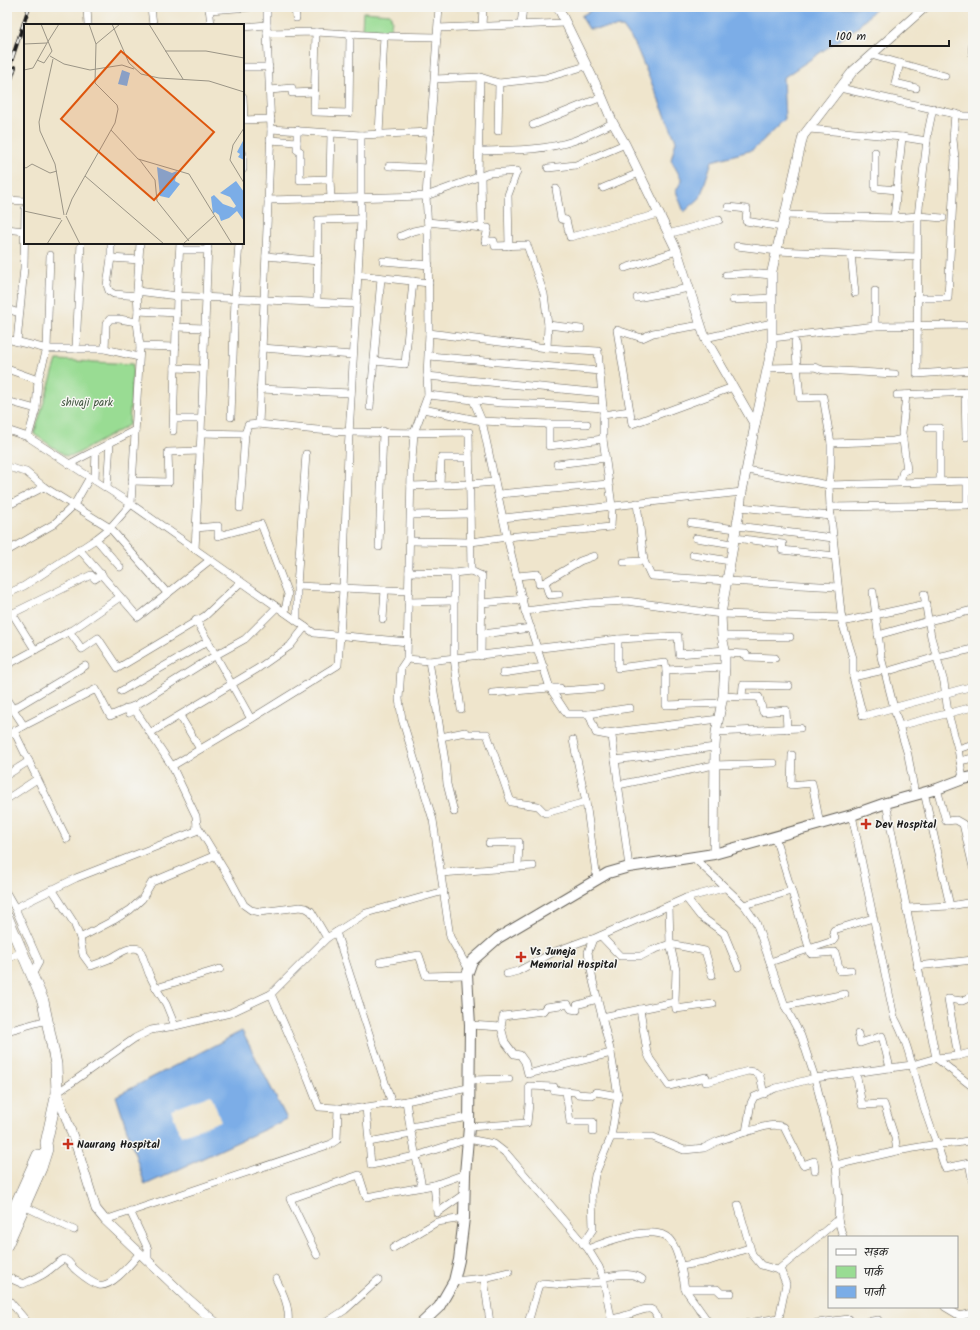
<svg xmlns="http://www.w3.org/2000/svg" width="980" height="1330" viewBox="0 0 980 1330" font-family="Kalam,'Playpen Sans Deva',sans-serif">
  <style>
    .green { fill: #99dc93; stroke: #5a7c58 }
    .water { fill: #7bade7; stroke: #4c6482 }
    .pier { fill: #efe5cc }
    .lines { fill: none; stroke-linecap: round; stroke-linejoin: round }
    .minor-casing { stroke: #66625a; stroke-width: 8 }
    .tertiary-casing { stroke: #66625a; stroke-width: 10 }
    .secondary-casing { stroke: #66625a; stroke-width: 12 }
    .primary-casing { stroke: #66625a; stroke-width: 12 }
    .minor { stroke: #fff; stroke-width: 7 }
    .tertiary { stroke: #fff; stroke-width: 9 }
    .secondary { stroke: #fff; stroke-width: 10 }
    .primary { stroke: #fff; stroke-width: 11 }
    .rail-casing { stroke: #1c1c1c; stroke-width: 4 }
    .rail { stroke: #f6f6f2; stroke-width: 2.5; stroke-dasharray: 8; stroke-linecap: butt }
    .poi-dot { fill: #c8321e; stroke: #f6f6f2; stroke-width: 1.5 }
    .labels { text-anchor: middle; stroke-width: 3; stroke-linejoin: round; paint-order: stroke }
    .park-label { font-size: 11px; fill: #425640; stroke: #f6f6f2 }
    .poi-label { font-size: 11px; font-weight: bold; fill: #1c1c1c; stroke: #f6f6f2; text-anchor: start }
    .inset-road { fill: none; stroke: #9b9586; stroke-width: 1 }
    .view { fill: #de560d; fill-opacity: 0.15; stroke: #de560d; stroke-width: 2 }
    .inset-edge { fill: none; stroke: #1c1c1c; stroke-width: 2 }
  </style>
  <rect width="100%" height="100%" fill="#f6f6f2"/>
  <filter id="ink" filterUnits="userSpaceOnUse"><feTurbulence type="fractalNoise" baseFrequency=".025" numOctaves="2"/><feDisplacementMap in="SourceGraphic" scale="8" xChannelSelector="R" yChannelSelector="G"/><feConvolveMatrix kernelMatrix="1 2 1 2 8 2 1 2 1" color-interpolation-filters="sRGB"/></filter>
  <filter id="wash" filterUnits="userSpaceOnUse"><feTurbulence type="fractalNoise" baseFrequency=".012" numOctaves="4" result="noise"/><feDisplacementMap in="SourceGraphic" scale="16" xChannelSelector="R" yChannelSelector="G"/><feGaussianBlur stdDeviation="0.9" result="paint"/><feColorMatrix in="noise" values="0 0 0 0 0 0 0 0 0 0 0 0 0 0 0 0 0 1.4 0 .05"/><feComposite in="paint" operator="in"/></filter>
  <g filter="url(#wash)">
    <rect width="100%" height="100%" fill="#efe5cc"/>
    <!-- green -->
    <g class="green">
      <polygon points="363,12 390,14 392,20 390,32 368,33 362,29"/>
      <polygon points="57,360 133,364 129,425 75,455 66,456 34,434"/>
    </g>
    <!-- water -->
    <g class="water">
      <polygon points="597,7 877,7 858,27 783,78 785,119 753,150 712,161 700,198 684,212 676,191 682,180 671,160 676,141 635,44 623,27 589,29 581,16"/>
      <polygon points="242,1031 287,1119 145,1185 116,1096"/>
    </g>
    <!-- pier -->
    <polygon class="pier" points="211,1095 221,1121 181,1136 171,1110"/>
  </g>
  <g filter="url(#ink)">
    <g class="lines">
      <!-- minor casing -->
      <g class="minor-casing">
        <g id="minor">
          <polyline points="87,7 88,25"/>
          <polyline points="151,7 153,25"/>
          <polyline points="209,7 211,25"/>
          <polyline points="267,7 267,33 316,32 384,36 379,134"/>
          <polyline points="295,7 296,18"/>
          <polyline points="439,7 426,196 428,228 429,333 427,376 428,395 414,433 411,473 407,659 401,668 399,699 402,719 433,820 450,937 469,970"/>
          <polyline points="968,7 973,9"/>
          <polyline points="209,10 251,7"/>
          <polyline points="521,25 523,7"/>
          <polyline points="482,26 483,7"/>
          <polyline points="243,27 267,25"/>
          <polyline points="438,28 565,23"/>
          <polyline points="316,32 314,112 349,113 350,34"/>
          <path d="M267,33L271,129L259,424C289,427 320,431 350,432C390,433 429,433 469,432L471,571"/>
          <polyline points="384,36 437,37"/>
          <polyline points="972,53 973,43"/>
          <polyline points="871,55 945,76"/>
          <polyline points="900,63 895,83 916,88"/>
          <polyline points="243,67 269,67"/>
          <polyline points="480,77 499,83"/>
          <polyline points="435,79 480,77 478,177"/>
          <polyline points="840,88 964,116 973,116"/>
          <polyline points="270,90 292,88 292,93 315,92"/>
          <polyline points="243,97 244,120 271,119"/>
          <polyline points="933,108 928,132 918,216 917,374 973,370"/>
          <polyline points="533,125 602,97"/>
          <polyline points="809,129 902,137 927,141"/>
          <polyline points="297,130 297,150 300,151 300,180 330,179 331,199"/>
          <polyline points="498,131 499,83 545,78 586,66"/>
          <polyline points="361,135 431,132"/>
          <polyline points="270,140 297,142"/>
          <path d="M479,151C510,150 543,151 573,141C587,136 600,129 613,123"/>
          <polyline points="875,152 875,188 897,190"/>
          <polyline points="389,166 428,168"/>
          <polyline points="548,168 576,165 625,144"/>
          <polyline points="243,169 243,154"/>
          <polyline points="481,176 482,228 488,228 485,241 494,241 495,246 527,245 544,294 548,325 547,348"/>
          <polyline points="330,179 331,133"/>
          <polyline points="603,188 639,173"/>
          <polyline points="556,189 561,219 566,220 570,237 659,214"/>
          <polyline points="7,200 25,201"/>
          <polyline points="268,200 426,196 489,173 517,171 508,195 509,246"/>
          <polyline points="728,207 747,209 746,221 782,227"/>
          <polyline points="785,215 894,218 918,216 943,218"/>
          <polyline points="894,218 902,137"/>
          <polyline points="428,222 482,228"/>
          <polyline points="7,229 24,231"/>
          <polyline points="668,234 719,220"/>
          <polyline points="401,236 413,231 428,228"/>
          <polyline points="111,243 111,258 107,285 109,291 114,294 138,296"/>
          <polyline points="737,246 777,251 917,257"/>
          <polyline points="180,250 208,250"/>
          <polyline points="851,254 855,293"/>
          <polyline points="266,256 318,261"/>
          <polyline points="111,258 140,260"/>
          <polyline points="383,261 429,265"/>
          <polyline points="625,268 677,251"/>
          <polyline points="358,275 429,283"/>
          <polyline points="726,275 749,273 772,275"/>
          <polyline points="137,291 177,296 356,304"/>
          <polyline points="875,291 875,326 973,325"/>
          <polyline points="637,298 689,288"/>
          <polyline points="917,298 948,298 955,158 953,139 955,114"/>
          <polyline points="733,300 772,298"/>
          <polyline points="317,302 318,220 361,219"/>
          <polyline points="7,309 19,313"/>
          <polyline points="138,311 177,313"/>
          <polyline points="548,325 581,329"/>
          <polyline points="701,325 653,333 642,338 617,330 632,424 733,387"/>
          <polyline points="176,327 205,328"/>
          <polyline points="705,338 772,323"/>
          <polyline points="772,338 875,326"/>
          <polyline points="7,339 47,349 50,255"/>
          <polyline points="17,342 24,268 25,209"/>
          <polyline points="795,342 800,398 823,397 831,443 893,441 903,439"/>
          <polyline points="140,346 176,347"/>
          <polyline points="262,348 353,355"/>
          <polyline points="76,349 81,243"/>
          <polyline points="105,349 106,324 110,319 119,319 137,322"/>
          <polyline points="429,356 600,371"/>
          <polyline points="139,357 105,349 47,349 38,380 36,409 28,437 131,504 314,633 408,642"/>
          <polyline points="374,361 405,364 413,281"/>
          <polyline points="175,368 203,369"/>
          <polyline points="767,368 814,367 823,370 895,374"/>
          <polyline points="7,369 38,380"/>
          <polyline points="427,376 602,393"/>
          <polyline points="260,389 351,393"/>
          <polyline points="965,392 966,437"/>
          <polyline points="428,395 501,403 562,405 603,408"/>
          <polyline points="897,395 973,392"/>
          <polyline points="473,400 482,421 507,537 525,611 550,688 567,714 589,714 596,733 612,736 629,867"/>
          <polyline points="7,401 36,409"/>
          <polyline points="370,407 381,278"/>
          <polyline points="423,409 482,421 549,424 549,446 603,439"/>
          <polyline points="603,415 630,411"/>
          <polyline points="231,417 235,298 239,243"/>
          <polyline points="174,419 201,419"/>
          <polyline points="549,424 587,424"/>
          <polyline points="928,428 940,428 940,481"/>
          <polyline points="7,430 28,437"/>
          <polyline points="173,431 177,296 180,243"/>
          <polyline points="201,433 245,434 240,508"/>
          <polyline points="245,434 248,425 259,424"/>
          <polyline points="69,464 135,430"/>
          <polyline points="557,464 605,458"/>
          <polyline points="7,467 26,472 44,487 110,528 168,594"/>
          <polyline points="747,470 829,485 967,481 967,505 830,507 829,485 831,463 831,443"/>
          <polyline points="95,480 96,450"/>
          <polyline points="132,481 169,482 168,452 200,451"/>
          <polyline points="900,482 903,471 907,470 902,433 906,395"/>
          <polyline points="440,485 441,458 469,458"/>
          <polyline points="411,486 470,484 495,482"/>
          <polyline points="107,488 110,443"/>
          <polyline points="499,494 608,484"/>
          <polyline points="637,503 644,561"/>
          <polyline points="7,506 44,487"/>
          <polyline points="740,507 831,516"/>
          <polyline points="830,507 842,622 853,658 853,677 863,716 973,686"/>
          <polyline points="411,515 470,514"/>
          <polyline points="503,518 742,492"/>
          <polyline points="691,523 736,529"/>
          <polyline points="737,526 833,538"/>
          <polyline points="196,528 218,526 218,536 261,524 288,594 285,612"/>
          <polyline points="696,538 733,544"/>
          <polyline points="735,538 783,544 782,550 835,556"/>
          <polyline points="96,539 120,567"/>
          <polyline points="411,541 471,542 507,537 611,527 612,506 603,439 603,408 598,351 547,348 429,333"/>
          <polyline points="379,547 383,431"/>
          <polyline points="79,549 138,617 210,560"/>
          <polyline points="195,549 201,433 208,243"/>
          <polyline points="7,551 54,524 74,505 90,477"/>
          <polyline points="693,555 730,561"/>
          <polyline points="624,562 644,561 651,576 727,581 838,587"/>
          <polyline points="409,572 454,573 471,571 482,576 481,656"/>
          <polyline points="454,573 454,658 461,709"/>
          <polyline points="517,576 538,574 539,584 545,582 549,595 559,594"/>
          <polyline points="545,582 580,561 594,556"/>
          <polyline points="297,586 409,591"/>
          <polyline points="873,592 881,657 895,712 908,755 915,795"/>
          <polyline points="7,594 24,586 96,539 110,528 131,504 140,346 137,322 138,311 137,291 140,243"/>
          <polyline points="924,594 931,637 944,682 948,713 958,749 963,779"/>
          <polyline points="408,602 454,601"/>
          <polyline points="482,603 523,599"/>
          <polyline points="525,611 590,603 627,601 721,614 842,618"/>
          <polyline points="12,613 35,650"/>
          <polyline points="7,616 91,575 95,579 102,574"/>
          <polyline points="383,619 385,590"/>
          <polyline points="196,620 251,719"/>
          <polyline points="297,621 297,586 306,454"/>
          <polyline points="842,622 926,604"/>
          <polyline points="69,631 82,649 98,638 118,668 205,616 241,582"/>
          <polyline points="482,634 531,628"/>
          <polyline points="878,635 928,621 973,610"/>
          <polyline points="722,636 790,637"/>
          <polyline points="618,639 618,668 665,662 666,670 725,667"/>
          <polyline points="725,653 746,654 747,657 775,658"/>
          <polyline points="407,659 429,661 445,761 447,784 454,812"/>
          <polyline points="429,661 618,639 678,636 679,654 725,650"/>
          <polyline points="7,665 72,630 120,597"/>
          <polyline points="666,670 666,705 722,703"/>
          <polyline points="885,672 936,657 973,649"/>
          <polyline points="503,673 544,667"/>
          <polyline points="853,677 884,670"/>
          <polyline points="121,691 208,641"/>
          <polyline points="492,693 550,688 560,688 560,691 600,688"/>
          <polyline points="723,696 742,697 743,685 789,686"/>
          <polyline points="742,697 759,697 763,712 786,710 787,729"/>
          <polyline points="7,700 24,726"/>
          <polyline points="13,709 85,666"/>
          <polyline points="589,714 630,708"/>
          <polyline points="180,716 200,749"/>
          <polyline points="899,726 973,707"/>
          <polyline points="14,731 96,689 110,716 136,705 216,655 245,639 277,607"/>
          <polyline points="716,732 800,728"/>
          <polyline points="150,733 257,669 290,646 305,627"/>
          <polyline points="606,733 719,719"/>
          <polyline points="7,736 14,731 67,839"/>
          <polyline points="441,737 465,732 468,734 487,734 511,802 538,806 545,813 586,802 597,880"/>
          <polyline points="573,740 586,802"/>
          <polyline points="958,749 973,744"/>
          <polyline points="792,755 791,785 812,783 820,824"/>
          <polyline points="615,760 715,747"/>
          <polyline points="960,761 973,758"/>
          <polyline points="172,766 251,719 338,665 343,589 348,453 361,219 361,135 271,129"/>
          <polyline points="7,775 29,761"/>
          <polyline points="618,785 714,765 774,763"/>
          <polyline points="937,789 946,821 956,820 963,824 973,867"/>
          <polyline points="924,792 950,906 973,902"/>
          <polyline points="7,799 37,779"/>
          <polyline points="886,803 936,1058 973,1087"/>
          <path d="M852,815L894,1017C907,1040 912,1065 919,1090C924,1109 930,1126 937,1144L956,1143L973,1140"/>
          <polyline points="197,825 231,881 244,905 251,910 260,912 300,907 306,908 311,911 327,938"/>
          <polyline points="775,837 811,954 835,952 840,971 851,970"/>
          <polyline points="489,843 519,842 518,867"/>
          <polyline points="693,857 744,905 756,922 785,1006 801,1036 815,1078 836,1165 839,1199 838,1220 843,1237"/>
          <polyline points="441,873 533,866"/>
          <path d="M52,889L74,923L80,938L83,955L91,966C98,963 106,961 113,957C122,952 129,946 140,949L149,974L156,988L166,1004L175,1026"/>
          <polyline points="7,894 15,908 39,962 32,975"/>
          <polyline points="686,898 700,916 724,933 738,967"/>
          <polyline points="744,905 791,891"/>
          <polyline points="669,906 670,944 676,970 675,1002 676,1009 713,1004"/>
          <polyline points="15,908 76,878 196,831 197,825 196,816 172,766 135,710 129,713 127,708"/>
          <polyline points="906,908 950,906"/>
          <polyline points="336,932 392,1104"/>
          <polyline points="601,936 620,956 641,956 653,950 670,944 705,951 712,975"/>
          <polyline points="80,938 114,920 130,910 142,899 152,882 216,855"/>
          <polyline points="7,959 22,952"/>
          <polyline points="380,962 419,955 426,976 467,975"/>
          <polyline points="770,962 833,941 835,938 833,932 834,930 873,918"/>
          <polyline points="917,966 973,960"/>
          <polyline points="507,974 518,971 556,951 586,940 593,939"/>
          <polyline points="156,988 220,969"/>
          <polyline points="271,994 327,938 366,913 444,891"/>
          <polyline points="785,1006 845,994"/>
          <polyline points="640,1009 647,1052 650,1059 669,1086 706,1077 706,1082 748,1071 755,1072 760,1076 764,1094"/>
          <polyline points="602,1017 675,1002"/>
          <polyline points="470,1025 501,1027 503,1016 543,1011 546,1007 568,1004 571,1009 577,1010 577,1005 598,999"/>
          <polyline points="501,1027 505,1042 514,1054 520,1055 525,1062 528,1074 611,1053"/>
          <polyline points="7,1031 47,1020"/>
          <polyline points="858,1034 860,1043 882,1036 890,1068"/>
          <polyline points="958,1056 948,999 962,1001 973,996"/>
          <polyline points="856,1072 862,1105 884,1104 895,1138 897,1151"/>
          <polyline points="470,1080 509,1079"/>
          <polyline points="566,1091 570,1122 593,1122 593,1132"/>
          <polyline points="57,1093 135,1038 151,1030 175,1026 230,1013 271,994 308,1079 319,1107 354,1109 406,1101 468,1088"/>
          <polyline points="406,1101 410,1127 422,1187"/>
          <polyline points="366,1107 371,1165 416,1156 468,1139 494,1144 507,1154 588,1249 599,1267 603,1277 612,1323"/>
          <polyline points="410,1127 469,1117"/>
          <polyline points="469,1127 527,1123 529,1104 529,1086 554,1087 554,1090 576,1092 577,1094 591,1095 596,1092 618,1096"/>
          <path d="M746,1132C758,1129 771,1122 784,1127L803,1165L814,1161L815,1170"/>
          <polyline points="611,1137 653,1137 684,1150 704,1148 718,1141 746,1132 751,1103 754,1097 776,1088 815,1078 912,1065 936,1058 958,1056 973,1052"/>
          <polyline points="369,1142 411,1134"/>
          <polyline points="836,1165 897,1151 937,1144 945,1168 969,1163 973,1183"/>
          <polyline points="434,1185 437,1213 464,1194"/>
          <polyline points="738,1205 752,1254 761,1265 781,1271 786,1284 779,1318"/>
          <polyline points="24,1206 74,1230"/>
          <polyline points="130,1211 148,1249 148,1261"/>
          <polyline points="105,1220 331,1144 337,1140 338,1108"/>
          <polyline points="583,1244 593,1229 592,1194 595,1175 611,1137 618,1096 611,1053 593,981 588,952 593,939 686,898 724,888"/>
          <polyline points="393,1248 437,1222 464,1218"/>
          <path d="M588,1249C605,1242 648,1226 665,1236C678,1242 683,1276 685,1289H717L721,1293H731"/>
          <polyline points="317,1255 290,1199 359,1175 366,1197 434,1185 465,1174"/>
          <polyline points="681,1266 709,1261 749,1248"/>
          <polyline points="778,1270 838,1220"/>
          <path d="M7,1277L23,1284C29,1281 35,1279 40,1276C49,1272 55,1264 64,1259C72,1263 71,1267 77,1271C83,1276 92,1283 99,1285C112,1288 132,1262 140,1253"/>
          <path d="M603,1277C615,1276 631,1271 642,1279"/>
          <polyline points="484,1278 490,1323"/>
          <path d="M276,1279C283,1293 290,1307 288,1323"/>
          <polyline points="454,1281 484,1278 509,1272"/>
          <polyline points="685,1289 709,1323"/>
          <polyline points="7,1298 28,1323"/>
          <polyline points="945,1307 960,1316 962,1323"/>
          <polyline points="960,1316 973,1313"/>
          <path d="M611,1319C616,1318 622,1317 627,1315C642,1311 655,1300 658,1323"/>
          <polyline points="325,1323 345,1310 378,1280"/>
          <polyline points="528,1323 537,1291 539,1285 543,1283 564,1285 604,1282"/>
          <polyline points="748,1323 779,1318 779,1323"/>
          <polyline points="817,1323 849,1319 850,1323"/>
          <polyline points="859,1323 878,1320"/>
        </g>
      </g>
      <!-- tertiary casing -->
      <g class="tertiary-casing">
        <g id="tertiary">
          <polyline points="558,7 602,97 613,123 625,144 677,251 705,338 755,425 742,492 740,507 721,614 722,636 725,650 725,667 723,696 716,732 715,747 714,854"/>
          <polyline points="755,425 772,347 772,271 803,136 853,71 925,7"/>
          <polyline points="57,1093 77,1148 96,1209 105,1220 186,1297 216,1323"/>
        </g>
      </g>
      <!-- secondary casing -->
      <g class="secondary-casing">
        <polyline id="secondary" points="422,1323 439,1307 454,1281 459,1260 464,1218 465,1174 469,1127 470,1025 467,975 472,961 498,938 608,873 629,867 714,854 852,815 886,803 937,789 963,779 973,777"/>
      </g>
      <!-- primary casing -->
      <g class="primary-casing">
        <g id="primary">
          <polyline points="7,917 43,1001 56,1064 57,1093 46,1143 47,1149 41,1168 7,1245"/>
          <polyline points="7,1224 38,1155"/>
        </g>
      </g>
      <!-- minor -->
      <use href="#minor" class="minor"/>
      <!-- tertiary -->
      <use href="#tertiary" class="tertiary"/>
      <!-- secondary -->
      <use href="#secondary" class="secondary"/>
      <!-- primary -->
      <use href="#primary" class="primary"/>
      <!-- rail casing -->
      <g class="rail-casing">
        <g id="rail">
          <polyline points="7,74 29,7"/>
          <polyline points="7,91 15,67"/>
        </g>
      </g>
      <!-- rail -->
      <use href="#rail" class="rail"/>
    </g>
  </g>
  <!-- markers -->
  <g class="poi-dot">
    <path d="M864 818h4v4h4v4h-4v4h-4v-4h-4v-4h4z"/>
    <path d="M519 951h4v4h4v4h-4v4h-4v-4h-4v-4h4z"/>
    <path d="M66 1138h4v4h4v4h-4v4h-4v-4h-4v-4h4z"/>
  </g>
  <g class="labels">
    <!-- park labels -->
    <g class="park-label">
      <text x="87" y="406">shivaji park</text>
    </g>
    <!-- poi labels -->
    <g class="poi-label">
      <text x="875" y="828">Dev Hospital</text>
      <text x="530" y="955">Vs Juneja<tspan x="530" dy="13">Memorial Hospital</tspan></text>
      <text x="77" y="1148">Naurang Hospital</text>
    </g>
  </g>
  <!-- overview -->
  <g transform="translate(24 24)">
    <rect width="220" height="220" fill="#efe5cc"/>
    <path d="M98,46L106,49L103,62L94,60ZM220,115V136L214,133L216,130L213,128ZM133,143L148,149L153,147L151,157L156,160L145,174L136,172ZM212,157L220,168V197L213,187L205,194L197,197L195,191L191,188L189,190L187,173L190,171L199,180L210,184L212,182L206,173L196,169Z" fill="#7bade7"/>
    <path class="inset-road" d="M88,0L105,39L117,50L135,54L185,57L220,68M125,0L159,55M0,20L23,19L35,0M72,20L96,0M141,27H182L220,34M26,32L40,40L66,46L98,41L110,45M29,35L15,98L16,107L31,140L40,191M13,36L20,39L28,27L17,0M0,46L9,44L23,19M0,66V46M220,104L209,121L206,136L220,159M87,106L114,135L165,150L208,220M115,135L131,156L133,177L165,217M0,143L2,144L8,140L26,149L33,147M61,152L140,220M0,187L37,195M42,191L48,175L91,99L94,85L93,81L71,59L72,20L65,0M42,192L56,220M23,220L38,196M159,220L190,192"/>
    <path class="view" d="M97,27L190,108L130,176L37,95Z"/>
    <rect width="220" height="220" class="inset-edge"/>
  </g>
  <!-- margin -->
  <rect width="980" height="1330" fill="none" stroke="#f6f6f2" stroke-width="24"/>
  <!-- legend -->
  <rect x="828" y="1236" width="130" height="72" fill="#f6f6f2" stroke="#9f9f9c"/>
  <rect x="836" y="1249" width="20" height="6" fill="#ffffff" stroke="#9f9f9c"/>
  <text x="864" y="1256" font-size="12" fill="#1c1c1c">सड़क</text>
  <rect x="836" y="1266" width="20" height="12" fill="#99dc93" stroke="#9f9f9c"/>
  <text x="864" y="1276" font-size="12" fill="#1c1c1c">पार्क</text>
  <rect x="836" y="1286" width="20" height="12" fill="#7bade7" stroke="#9f9f9c"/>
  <text x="864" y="1296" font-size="12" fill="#1c1c1c">पानी</text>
  <!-- scale -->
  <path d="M830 40v6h119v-6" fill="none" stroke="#1c1c1c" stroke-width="2"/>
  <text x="836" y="40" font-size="12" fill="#1c1c1c" stroke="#f6f6f2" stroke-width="3" paint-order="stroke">100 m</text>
</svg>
